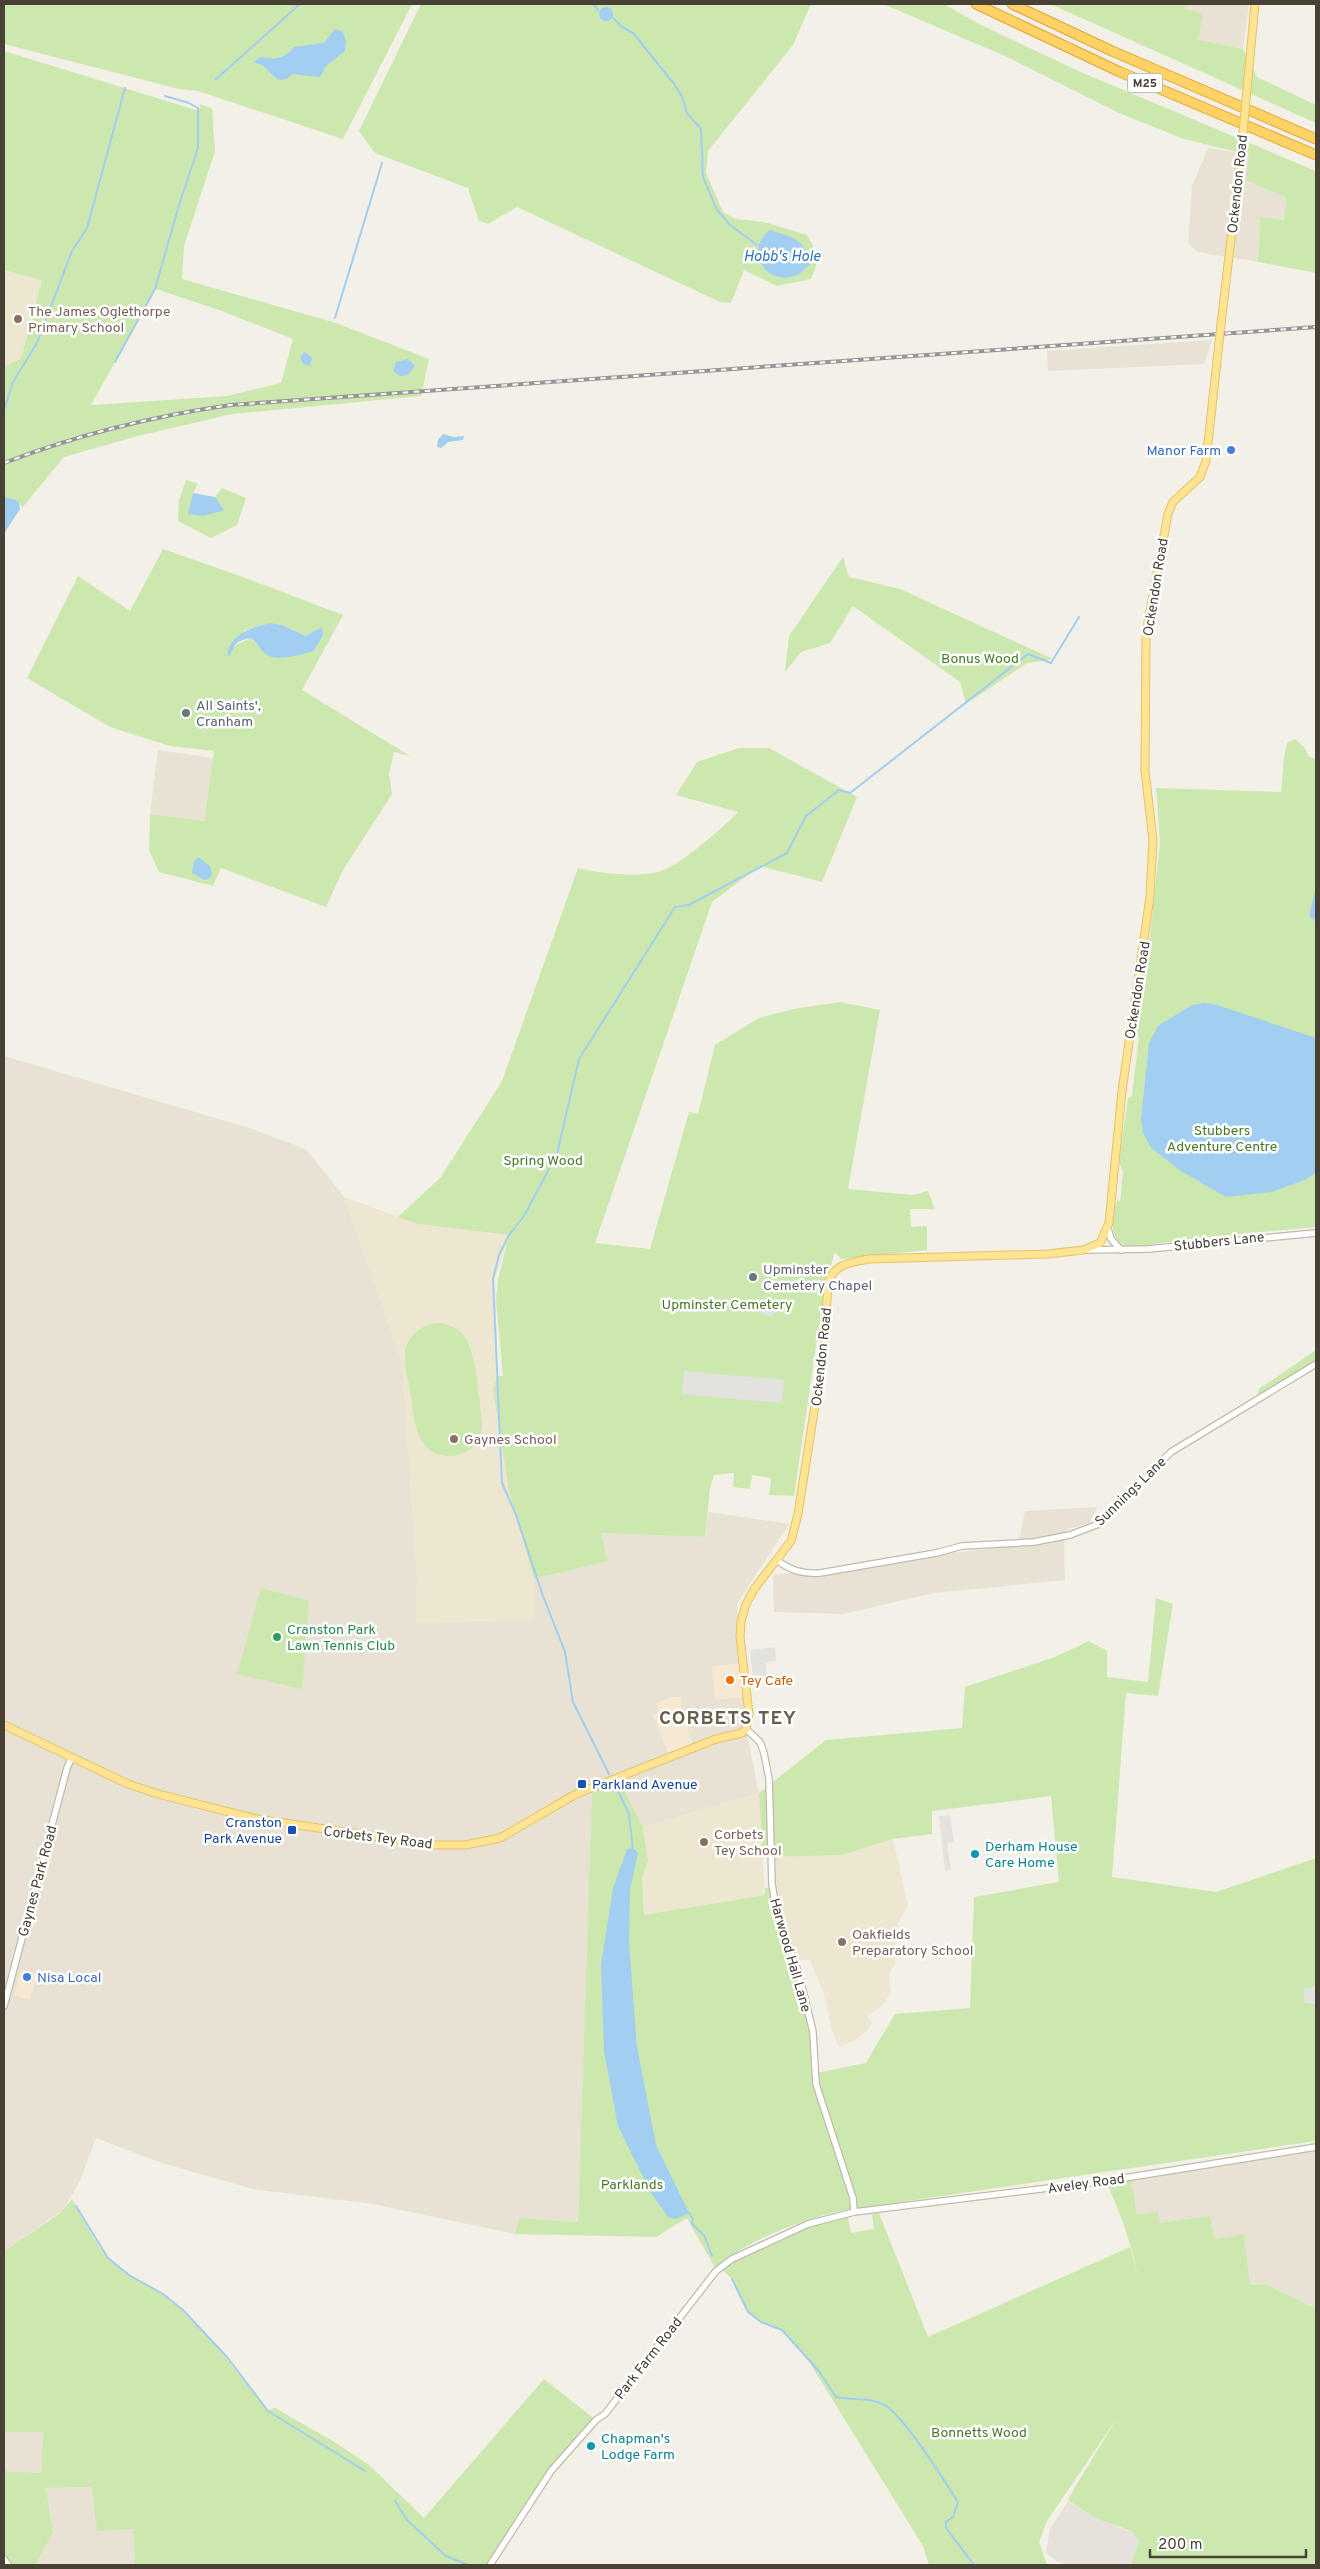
<svg xmlns="http://www.w3.org/2000/svg" width="1320" height="2569" viewBox="0 0 1320 2569" font-family="Overpass,sans-serif">
  <style>
    .residential { fill: #e8e2d5 }
    .commercial { fill: #f6e8d1 }
    .industrial { fill: #e6e1db }
    .education { fill: #ede6d0 }
    .green { fill: #cce8af; fill-rule: evenodd }
    .parking { fill: #e4e2df }
    .water { fill: #a2cef1 }
    .lines { fill: none; stroke-linecap: round; stroke-linejoin: round }
    .stream { stroke: #a2cef1; stroke-width: 2 }
    .minor-casing { stroke: #c2bbac; stroke-width: 8 }
    .major-casing { stroke: #e5c363; stroke-width: 9 }
    .highway-casing { stroke: #dfa735; stroke-width: 11 }
    .minor { stroke: #fff; stroke-width: 5.5 }
    .major { stroke: #ffe494; stroke-width: 7 }
    .highway { stroke: #ffd266; stroke-width: 9 }
    .rail-casing { stroke: #969696; stroke-width: 4 }
    .rail { stroke: #fff; stroke-width: 2; stroke-dasharray: 5.5; stroke-linecap: butt }
    .major-bridge-casing { stroke: #e5c363; stroke-width: 9; stroke-linecap: butt }
    .major-bridge { stroke: #ffe494; stroke-width: 7 }
    .education-dot { fill: #8d6e63; stroke: #fff; stroke-width: 2 }
    .shop-dot { fill: #3f7fe0; stroke: #fff; stroke-width: 2 }
    .worship-dot { fill: #6b7280; stroke: #fff; stroke-width: 2 }
    .leisure-dot { fill: #2e9e5b; stroke: #fff; stroke-width: 2 }
    .food-dot { fill: #e8710a; stroke: #fff; stroke-width: 2 }
    .transit-dot { fill: #1a4fb4; stroke: #fff; stroke-width: 2 }
    .culture-dot { fill: #0f9aa8; stroke: #fff; stroke-width: 2 }
    .labels { text-anchor: middle; stroke-width: 5; stroke-linejoin: round; paint-order: stroke }
    .shield { fill: #fff; stroke: #7e7a72; stroke-width: 1 }
    .shield-label { font-size: 12px; font-weight: bold; fill: #474136 }
    .street-label { font-size: 14px; fill: #474136; stroke: #fff }
    .education-label { font-size: 14px; fill: #785e54; stroke: #fff; text-anchor: start }
    .shop-label { font-size: 14px; fill: #366cbe; stroke: #fff; text-anchor: end }
    .park-label { font-size: 14px; fill: #447928; stroke: #fff }
    .worship-label { font-size: 14px; fill: #5b616d; stroke: #fff; text-anchor: start }
    .leisure-label { font-size: 14px; fill: #27864d; stroke: #fff; text-anchor: start }
    .food-label { font-size: 14px; fill: #c56008; stroke: #fff; text-anchor: start }
    .transit-label { font-size: 14px; fill: #164399; stroke: #fff; text-anchor: start }
    .culture-label { font-size: 14px; fill: #0d838f; stroke: #fff; text-anchor: start }
    .water-label { font-size: 15px; font-style: italic; fill: #2d76b4; stroke: #fff }
    .district-label { font-size: 19px; font-weight: bold; letter-spacing: 1px; fill: #695f4d; stroke: #fff }
  </style>
  <rect width="100%" height="100%" fill="#f3f0e7"/>
  <!-- residential -->
  <g class="residential">
    <polygon points="1186,4 1249,4 1243,49 1197,40 1185,9"/>
    <polygon points="1208,148 1250,155 1246,180 1286,198 1284,220 1260,217 1258,262 1198,252 1188,244 1192,186"/>
    <polygon points="1212,340 1204,364 1048,371 1047,351"/>
    <polygon points="158,750 213,758 204,821 150,814"/>
    <polygon points="4,1056 253,1129 307,1150 344,1197 402,1362 417,1575 416,1623 534,1619 534,1579 608,1561 600,1533 705,1537 708,1512 789,1524 737,1604 741,1663 712,1667 744,1697 747,1735 759,1793 643,1827 618,1777 592,1788 578,2222 519,2218 515,2234 373,2204 253,2189 162,2163 96,2138 80,2181 63,2210 4,2251"/>
    <polygon points="1097,1507 1089,1524 1067,1529 1064,1540 1065,1580 934,1593 843,1614 774,1612 773,1575 1018,1545 1025,1511"/>
    <polygon points="1316,2147 1316,2309 1265,2284 1250,2285 1244,2234 1215,2239 1183,2220 1159,2223 1137,2215 1131,2177"/>
    <polygon points="43,2431 41,2473 4,2471 4,2432"/>
    <polygon points="93,2487 133,2529 135,2565 35,2565 53,2533 46,2488"/>
  </g>
  <!-- commercial -->
  <g class="commercial">
    <polygon points="741,1663 744,1697 715,1700 712,1667"/>
    <polygon points="672,1697 682,1697 681,1709 693,1745 668,1753 653,1715 659,1712 656,1703"/>
    <polygon points="21,1970 37,1974 30,2000 14,1995"/>
  </g>
  <!-- industrial -->
  <polygon class="industrial" points="1068,2501 1097,2519 1136,2534 1139,2540 1131,2565 1067,2565 1056,2561 1046,2553 1050,2529"/>
  <!-- education -->
  <g class="education">
    <polygon points="4,270 42,279 21,358 4,367"/>
    <polygon points="344,1197 418,1224 509,1235 495,1278 498,1380 509,1491 534,1579 534,1619 416,1623 417,1575 402,1362"/>
    <polygon points="759,1793 765,1895 644,1915 642,1877 648,1861 643,1827"/>
    <polygon points="893,1839 908,1906 898,1923 895,1965 891,1969 889,1980 891,1992 882,2006 867,2016 872,2022 868,2030 857,2039 839,2047 831,2028 825,1997 810,1960 793,1960 777,1915 771,1856 842,1855"/>
  </g>
  <!-- green -->
  <g class="green">
    <polygon points="4,4 412,4 343,139 198,91 179,89 4,44"/>
    <path d="M421,4H811L793,45L708,151L706,173L723,212L736,219L764,222L807,235C818,253 820,259 811,279L777,286L744,270L731,303L720,302L517,207L488,224L479,221L468,188L375,153L359,131Z"/>
    <polygon points="883,4 944,4 979,24 1076,70 1316,171 1316,273 1258,262 1260,217 1284,220 1286,198 1246,180 1249,155 1184,139 1119,113 1005,56"/>
    <polygon points="1050,4 1186,4 1185,9 1203,13 1198,40 1243,49 1257,77 1316,105 1316,123"/>
    <path d="M4,51L199,111L200,104L212,108L215,151L184,246L182,279L336,323L429,359L421,396L232,414L134,437L64,457L22,508L19,502L4,499V367L21,358L42,280L4,270ZM156,289L222,311L293,339L281,383L227,396L91,405Z"/>
    <polygon points="186,480 198,484 193,493 224,510 215,497 222,488 246,498 237,525 211,538 178,521 179,500"/>
    <path d="M163,549L243,577L343,615L302,690L410,756L394,752L389,774L392,794L343,870L326,907L221,868L213,886L159,872L149,850L150,814L204,821L214,751L170,746L110,727L27,678L78,576L130,611ZM271,623L282,625L306,636L314,632L318,645L314,651L278,657L269,656L251,638L232,647V652L226,653L245,630Z"/>
    <polygon points="843,557 849,577 900,589 1053,659 1027,663 966,704 960,682 853,606 830,643 801,652 785,672 789,636"/>
    <path d="M1295,739L1305,748L1309,757L1316,759V1227C1264,1232 1212,1236 1160,1243C1150,1245 1132,1250 1123,1245C1108,1237 1112,1211 1118,1199L1120,1202L1123,1172L1119,1161L1128,1098L1132,1096L1139,1037L1135,1035L1144,993L1160,843L1156,788L1281,792L1284,757L1287,743Z"/>
    <path d="M739,748H769L857,797L822,882L760,866L712,902L595,1243L650,1249L689,1112L698,1114L715,1045L759,1018L793,1009L840,1002L880,1010L848,1189L913,1195L928,1191L935,1209H910L911,1227L927,1226V1250L841,1259L835,1252L825,1285L794,1496L769,1495L771,1478L752,1475L750,1489L733,1487L734,1473L714,1475L710,1489L705,1537L601,1533L608,1561L534,1579L509,1491L493,1388L498,1376H503L496,1300L498,1279L509,1235L418,1224L398,1217L441,1177L502,1081L578,868C604,874 631,877 658,872C677,868 724,827 738,812L676,795L697,762Z"/>
    <path d="M441,1323C449,1325 456,1327 462,1333C477,1349 479,1400 482,1422C483,1433 478,1445 467,1451C459,1456 450,1457 441,1455C413,1449 414,1412 410,1390C408,1377 402,1361 406,1348C411,1331 425,1324 441,1323Z"/>
    <polygon points="1316,1350 1316,1367 1255,1405 1259,1389"/>
    <polygon points="261,1588 309,1601 302,1689 237,1674"/>
    <path d="M1156,1598L1173,1604L1158,1696L1126,1693L1112,1877L1216,1892L1316,1858V1987L1304,1989V2002L1316,2004V2141L840,2211C801,2220 745,2241 715,2268L687,2218L656,2237L515,2234L519,2218L578,2222L592,1788L618,1777L643,1827L648,1861L642,1878L644,1915L765,1895V1888H772C778,1918 790,1945 799,1973C809,2006 813,2039 816,2073L866,2063L895,2014L970,2008L974,1897L1059,1882L1051,1796L932,1811V1834L893,1839L842,1855L763,1857L759,1793L826,1740L962,1728L965,1687L1055,1657L1089,1641L1107,1651V1677L1148,1682Z"/>
    <path d="M1131,2177L1137,2215L1158,2212L1159,2223L1210,2216L1215,2239L1244,2234L1250,2285L1265,2284L1316,2309V2565H1131L1139,2540L1131,2531L1097,2519L1069,2501L1068,2499L1117,2418L1047,2521L1039,2542L1047,2565H929L923,2546L803,2352L782,2330L761,2322L748,2312L732,2279L722,2269L775,2238L841,2216L848,2217L851,2233L874,2229L872,2214L879,2213L928,2337L1130,2247L1138,2276C1131,2242 1120,2212 1106,2181Z"/>
    <path d="M72,2199C81,2215 98,2248 110,2260C132,2279 160,2290 182,2309C215,2339 239,2377 268,2410L275,2408L336,2443L369,2465L424,2518L544,2379L596,2420L551,2471L490,2565H135L133,2529L97,2531L92,2487L46,2488L53,2533L35,2565H4V2471L41,2473L43,2432H4V2251L59,2214Z"/>
  </g>
  <!-- parking -->
  <g class="parking">
    <polygon points="758,1300 785,1303 785,1308 771,1316 762,1314 756,1304"/>
    <polygon points="684,1371 784,1380 782,1403 682,1394"/>
    <polygon points="775,1647 776,1660 766,1663 767,1676 753,1677 750,1650"/>
    <polygon points="950,1815 954,1842 947,1843 951,1870 945,1871 939,1816"/>
    <polygon points="1304,1988 1316,1988 1316,2004 1304,2002"/>
  </g>
  <!-- water -->
  <g class="water">
    <circle cx="606" cy="14" r="7"/>
    <path d="M335,29L343,32L346,41L345,51L326,66L320,77L292,74L287,79L278,80L262,65L253,62L261,57C276,60 284,59 294,47L324,43Z"/>
    <path d="M770,230C794,238 803,238 811,263C807,267 803,271 799,274C770,289 741,253 770,230Z"/>
    <polygon points="305,352 312,358 310,366 303,364 300,356"/>
    <polygon points="408,359 415,366 408,375 400,376 393,371 396,362"/>
    <polygon points="443,434 453,437 464,436 463,440 448,442 441,448 437,447 438,440"/>
    <polygon points="193,493 215,497 224,510 204,516 188,514"/>
    <polygon points="6,498 14,499 19,502 20,509 4,534 4,499"/>
    <path d="M271,623L282,625L306,636L322,627L323,635L314,651C301,654 279,662 267,655C260,651 258,643 251,638C236,641 235,643 230,656L227,655C231,634 251,627 271,623Z"/>
    <polygon points="198,857 210,866 212,874 209,879 204,880 192,873 194,862"/>
    <polygon points="1316,887 1316,922 1309,916"/>
    <polygon points="1203,1003 1214,1004 1316,1038 1316,1172 1307,1179 1272,1192 1226,1197 1181,1171 1151,1148 1143,1133 1141,1119 1149,1043 1158,1026 1192,1005"/>
    <polygon points="633,1848 638,1853 630,1890 629,1944 637,2047 656,2145 689,2213 676,2219 668,2217 651,2193 618,2126 604,2051 601,1965 613,1888 627,1849"/>
  </g>
  <g class="lines">
    <!-- stream -->
    <g class="stream">
      <polyline points="593,4 598,10"/>
      <polyline points="613,18 622,27 633,33 675,85 682,97 687,113 701,129 703,177 717,210 730,225 757,245"/>
      <polyline points="216,79 300,4"/>
      <polyline points="335,318 382,163"/>
      <polyline points="115,362 155,289 179,205 198,148 198,108 189,103 165,96"/>
      <polyline points="4,410 13,382 37,343 72,251 87,228 125,88"/>
      <polyline points="609,1774 573,1702 565,1652 543,1596 516,1515 502,1483 493,1279 499,1255 509,1235 524,1216 557,1154 579,1059 675,907 689,905 787,853 806,816 839,790 850,793 1028,654 1051,663 1079,617"/>
      <polyline points="614,1783 629,1814 633,1850"/>
      <polyline points="76,2206 108,2258 129,2275 163,2294 183,2310 227,2357 268,2411 365,2471"/>
      <polyline points="688,2212 693,2219 692,2224 704,2235 712,2256"/>
      <path d="M732,2279L748,2312L761,2322L782,2330L818,2370L836,2397C852,2401 868,2396 884,2405C902,2413 946,2483 958,2502L953,2517L946,2522V2528L974,2565"/>
      <polyline points="395,2501 407,2520 446,2556 468,2565"/>
    </g>
    <!-- minor casing -->
    <g class="minor-casing">
      <g id="minor">
        <polyline points="1108,1229 1111,1239 1121,1250"/>
        <polyline points="1086,1250 1148,1249 1316,1233"/>
        <path d="M778,1561C792,1571 803,1574 820,1573L936,1553L962,1546L1034,1542L1070,1535L1099,1524L1171,1452L1316,1364"/>
        <polyline points="746,1729 760,1742 764,1753 769,1779 772,1884 777,1915 799,1974 813,2032 816,2084 853,2198 854,2212"/>
        <polyline points="4,2006 67,1768 72,1757"/>
        <polyline points="4,2559 8,2565"/>
        <polyline points="490,2565 551,2471 596,2420 605,2414 716,2271 732,2259 808,2224 854,2212 1106,2181 1316,2147"/>
      </g>
    </g>
    <!-- major casing -->
    <g class="major-casing">
      <g id="major">
        <polyline points="1248,78 1255,4"/>
        <polyline points="1221,324 1241,155"/>
        <path d="M4,1725L128,1784L158,1794L257,1819L434,1845H465L500,1838L576,1794L716,1739L742,1733L746,1729L749,1714L740,1637L741,1622L746,1604L755,1588L791,1541L798,1514L824,1348L828,1283C835,1263 850,1263 869,1259L1048,1254L1083,1250L1100,1243L1109,1223L1122,1091L1150,897L1153,840L1145,771L1146,633L1168,514L1173,502L1200,477L1206,461L1219,343"/>
      </g>
    </g>
    <!-- highway casing -->
    <g class="highway-casing">
      <g id="highway">
        <polyline points="976,4 1120,72 1316,155"/>
        <polyline points="1012,4 1112,51 1316,139"/>
      </g>
    </g>
    <!-- minor -->
    <use href="#minor" class="minor"/>
    <!-- major -->
    <use href="#major" class="major"/>
    <!-- highway -->
    <use href="#highway" class="highway"/>
    <!-- rail casing -->
    <g class="rail-casing">
      <path id="rail" d="M4,463C77,435 153,416 231,405L1316,327"/>
    </g>
    <!-- rail -->
    <use href="#rail" class="rail"/>
    <!-- major-bridge casing -->
    <g class="major-bridge-casing">
      <g id="major-bridge">
        <polyline points="1241,155 1248,78"/>
        <polyline points="1219,343 1221,324"/>
      </g>
    </g>
    <!-- major-bridge -->
    <use href="#major-bridge" class="major-bridge"/>
  </g>
  <!-- markers -->
  <g class="education-dot">
    <circle cx="18" cy="319" r="5"/>
    <circle cx="454" cy="1439" r="5"/>
    <circle cx="704" cy="1842" r="5"/>
    <circle cx="842" cy="1942" r="5"/>
  </g>
  <g class="shop-dot">
    <circle cx="1231" cy="450" r="5"/>
    <circle cx="27" cy="1977" r="5"/>
  </g>
  <g class="worship-dot">
    <circle cx="186" cy="713" r="5"/>
    <circle cx="753" cy="1277" r="5"/>
  </g>
  <circle class="leisure-dot" cx="277" cy="1637" r="5"/>
  <circle class="food-dot" cx="730" cy="1680" r="5"/>
  <g class="transit-dot">
    <rect x="577" y="1779" width="10" height="10" rx="2.5"/>
    <rect x="287" y="1825" width="10" height="10" rx="2.5"/>
  </g>
  <g class="culture-dot">
    <circle cx="975" cy="1854" r="5"/>
    <circle cx="591" cy="2446" r="5"/>
  </g>
  <g class="labels">
    <!-- shield labels -->
    <rect class="shield" x="1127.5" y="73.5" width="35" height="19" rx="4"/>
    <g class="shield-label">
      <text x="1145" y="87">M25</text>
    </g>
    <!-- street labels -->
    <g class="street-label">
      <text transform="translate(1237 184) rotate(-84)" y="5">Ockendon Road</text>
      <text transform="translate(1155 587) rotate(-81)" y="5">Ockendon Road</text>
      <text transform="translate(1137 990) rotate(-81)" y="5">Ockendon Road</text>
      <text transform="translate(1219 1241) rotate(-6)" y="5">Stubbers Lane</text>
      <text transform="translate(821 1357) rotate(-84)" y="5">Ockendon Road</text>
      <text transform="translate(1130 1491) rotate(-44)" y="5">Sunnings Lane</text>
      <text transform="translate(378 1837) rotate(7)" y="5">Corbets Tey Road</text>
      <text transform="translate(37 1881) rotate(-75)" y="5">Gaynes Park Road</text>
      <text transform="translate(791 1955) rotate(74)" y="5">Harwood Hall Lane</text>
      <text transform="translate(1086 2183) rotate(-8)" y="5">Aveley Road</text>
      <text transform="translate(648 2358) rotate(-52)" y="5">Park Farm Road</text>
    </g>
    <!-- education labels -->
    <g class="education-label">
      <text x="28" y="316">The James Oglethorpe<tspan x="28" dy="16">Primary School</tspan></text>
      <text x="464" y="1444">Gaynes School</text>
      <text x="714" y="1839">Corbets<tspan x="714" dy="16">Tey School</tspan></text>
      <text x="852" y="1939">Oakfields<tspan x="852" dy="16">Preparatory School</tspan></text>
    </g>
    <!-- shop labels -->
    <g class="shop-label">
      <text x="1221" y="455">Manor Farm</text>
      <text x="37" y="1982" text-anchor="start">Nisa Local</text>
    </g>
    <!-- park labels -->
    <g class="park-label">
      <text x="980" y="663">Bonus Wood</text>
      <text x="1222" y="1135">Stubbers<tspan x="1222" dy="16">Adventure Centre</tspan></text>
      <text x="543" y="1165">Spring Wood</text>
      <text x="727" y="1309">Upminster Cemetery</text>
      <text x="632" y="2189">Parklands</text>
      <text x="979" y="2437">Bonnetts Wood</text>
    </g>
    <!-- worship labels -->
    <g class="worship-label">
      <text x="196" y="710">All Saints',<tspan x="196" dy="16">Cranham</tspan></text>
      <text x="763" y="1274">Upminster<tspan x="763" dy="16">Cemetery Chapel</tspan></text>
    </g>
    <!-- leisure labels -->
    <g class="leisure-label">
      <text x="287" y="1634">Cranston Park<tspan x="287" dy="16">Lawn Tennis Club</tspan></text>
    </g>
    <!-- food labels -->
    <g class="food-label">
      <text x="740" y="1685">Tey Cafe</text>
    </g>
    <!-- transit labels -->
    <g class="transit-label">
      <text x="592" y="1789">Parkland Avenue</text>
      <text x="282" y="1827" text-anchor="end">Cranston<tspan x="282" dy="16">Park Avenue</tspan></text>
    </g>
    <!-- culture labels -->
    <g class="culture-label">
      <text x="985" y="1851">Derham House<tspan x="985" dy="16">Care Home</tspan></text>
      <text x="601" y="2443">Chapman's<tspan x="601" dy="16">Lodge Farm</tspan></text>
    </g>
    <!-- water labels -->
    <g class="water-label">
      <text x="782" y="261">Hobb's Hole</text>
    </g>
    <!-- district labels -->
    <g class="district-label">
      <text x="728" y="1724">CORBETS TEY</text>
    </g>
  </g>
  <!-- border -->
  <rect width="1320" height="2569" fill="none" stroke="#474136" stroke-width="10"/>
  <!-- scale -->
  <path d="M1150 2549v8h156v-8" fill="none" stroke="#474136" stroke-width="2.5"/>
  <text x="1158" y="2549" font-size="15" fill="#474136" stroke="#ffffff" stroke-width="4" paint-order="stroke">200 m</text>
</svg>
